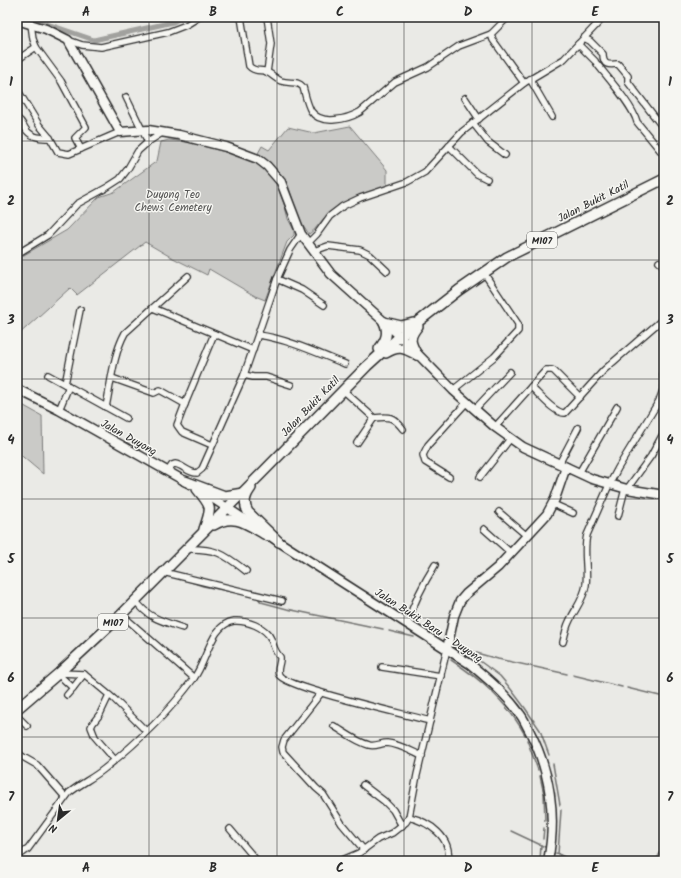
<svg xmlns="http://www.w3.org/2000/svg" width="681" height="878" viewBox="0 0 681 878" font-family="Kalam,sans-serif">
  <style>
    .green { fill: #cacac7; stroke: #7a7a79 }
    .lines { fill: none; stroke-linecap: round; stroke-linejoin: round }
    .stream { stroke: #727270; stroke-width: 1.5 }
    .canal { stroke: #a1a19e; stroke-width: 5 }
    .street-casing { stroke: #2b2b2b; stroke-width: 8 }
    .secondary-casing { stroke: #2b2b2b; stroke-width: 11 }
    .primary-casing { stroke: #2b2b2b; stroke-width: 12 }
    .street { stroke: #f6f6f2; stroke-width: 5.5 }
    .secondary { stroke: #f6f6f2; stroke-width: 8 }
    .primary { stroke: #f6f6f2; stroke-width: 9 }
    .grid { fill: none; stroke: #2b2b2b; stroke-width: 1; stroke-opacity: 0.55 }
    .labels { text-anchor: middle; stroke-width: 3; stroke-linejoin: round; paint-order: stroke }
    .shield { fill: #f6f6f2; stroke: #686867; stroke-width: 1 }
    .shield-label { font-size: 10px; font-weight: bold; fill: #2b2b2b }
    .park-label { font-size: 11px; fill: #535352; stroke: #f6f6f2 }
    .street-label { font-size: 11px; fill: #2b2b2b; stroke: #f6f6f2 }
    .neatline { fill: none; stroke: #2b2b2b; stroke-width: 1.5 }
    .grid-label { font-size: 13px; text-anchor: middle; font-weight: bold; fill: #2b2b2b }
  </style>
  <rect width="100%" height="100%" fill="#eaeae6"/>
  <filter id="ink" filterUnits="userSpaceOnUse"><feTurbulence type="fractalNoise" baseFrequency=".025" numOctaves="2"/><feDisplacementMap in="SourceGraphic" scale="8" xChannelSelector="R" yChannelSelector="G"/><feConvolveMatrix kernelMatrix="1 2 1 2 8 2 1 2 1" color-interpolation-filters="sRGB"/></filter>
  <g filter="url(#ink)">
    <!-- green -->
    <g class="green">
      <path d="M350,126L387,170V186C365,193 345,199 328,214C321,220 317,229 309,234L299,219L288,185L282,175L270,163L257,155L262,146L269,150L288,127L314,133Z"/>
      <polygon points="169,140 187,142 248,158 261,167 272,177 278,187 285,207 288,219 294,230 294,235 287,242 265,300 255,296 209,269 207,275 169,256 145,242 77,295 70,288 17,336 17,259 67,230 99,197 114,192 157,161 161,142"/>
      <polygon points="17,402 42,416 43,474 17,452"/>
    </g>
    <g class="lines">
      <!-- stream -->
      <g class="stream">
        <polyline points="182,579 203,586 233,592"/>
        <polyline points="258,598 261,602 287,609 383,629"/>
        <polyline points="389,631 414,637"/>
        <polyline points="455,647 498,659 567,674"/>
        <polyline points="466,651 500,676 510,688 525,708 540,730 549,755"/>
        <path d="M451,660C482,680 507,702 525,735"/>
        <polyline points="573,675 622,687"/>
        <polyline points="627,688 664,697"/>
        <polyline points="527,740 538,770"/>
        <polyline points="553,764 560,805"/>
        <polyline points="540,776 544,794 545,821"/>
        <polyline points="511,831 545,847"/>
        <polyline points="543,839 544,828"/>
        <polyline points="556,853 573,861"/>
        <polyline points="558,854 561,810"/>
        <polyline points="540,861 541,845"/>
        <polyline points="557,861 560,855"/>
        <polyline points="656,861 664,845"/>
      </g>
      <!-- canal -->
      <polyline class="canal" points="27,17 94,40 173,22 182,17"/>
      <!-- street casing -->
      <g class="street-casing">
        <g id="street">
          <path d="M241,17L249,66C255,73 261,69 267,72C273,75 276,79 281,81C290,84 297,80 303,87C305,94 307,104 311,111C321,126 348,119 360,112L395,82L428,67L459,46L491,34L493,40L524,83"/>
          <polyline points="491,34 508,17"/>
          <path d="M584,38L590,41L603,54C603,66 609,65 618,64L628,76V82L664,129"/>
          <polyline points="68,40 82,45 101,47 168,32 186,25 199,17"/>
          <polyline points="578,44 595,61"/>
          <polyline points="36,47 61,81 86,127 75,138 81,149"/>
          <polyline points="17,60 36,47 33,39 31,24"/>
          <path d="M597,64C608,78 633,106 637,122L664,155"/>
          <polyline points="267,72 271,44 267,17"/>
          <polyline points="530,79 552,117"/>
          <polyline points="17,89 39,125 50,138 58,152 69,154 120,132"/>
          <polyline points="126,97 148,142"/>
          <polyline points="465,98 479,119"/>
          <path d="M17,118C23,122 23,126 27,131C33,138 42,138 50,138"/>
          <polyline points="473,123 488,142 505,155"/>
          <polyline points="449,146 477,174 487,179"/>
          <polyline points="308,243 317,234 330,216 343,206 360,198 407,182 425,172 462,132 524,83 564,59 604,17"/>
          <polyline points="314,251 328,246 360,250 370,255 387,271"/>
          <polyline points="17,254 48,235 77,204 106,188 120,179 127,170 138,151 148,142 162,133"/>
          <polyline points="659,262 664,266"/>
          <polyline points="277,279 302,290 324,305"/>
          <polyline points="153,308 253,350"/>
          <path d="M258,335C288,339 317,353 345,364"/>
          <polyline points="48,375 126,418"/>
          <polyline points="244,375 253,377 266,377 291,385"/>
          <polyline points="663,375 664,380"/>
          <polyline points="112,378 154,393 160,390 185,404"/>
          <polyline points="65,384 80,310"/>
          <path d="M531,387C539,394 555,414 565,413L604,370L664,318"/>
          <polyline points="343,390 374,418 357,443"/>
          <polyline points="453,390 494,357 518,331 518,324 484,273"/>
          <path d="M106,407C111,383 113,355 125,333L188,276"/>
          <polyline points="475,409 510,372"/>
          <polyline points="59,410 69,386"/>
          <path d="M374,418C389,416 393,416 403,429"/>
          <polyline points="495,427 546,370 552,370 554,371 580,397"/>
          <polyline points="212,445 182,432 177,425 185,404 214,334"/>
          <polyline points="559,464 578,428"/>
          <path d="M168,471L172,465L175,464C183,465 188,473 197,473L202,469L244,375L277,279L290,250L301,234"/>
          <polyline points="579,473 617,407"/>
          <polyline points="449,477 425,462 423,455 428,445 467,402"/>
          <polyline points="480,477 510,439"/>
          <polyline points="627,489 651,456 664,432"/>
          <polyline points="553,504 573,513"/>
          <polyline points="499,512 527,536"/>
          <polyline points="618,516 625,489"/>
          <polyline points="484,529 511,553"/>
          <path d="M186,549C215,548 223,553 246,571"/>
          <polyline points="163,572 282,601"/>
          <path d="M135,600C149,619 162,621 183,628"/>
          <polyline points="121,614 194,678"/>
          <path d="M407,624C414,602 423,584 435,565"/>
          <path d="M563,642C565,635 566,628 569,622C575,609 584,599 586,585C588,568 583,551 587,535L609,485L618,468L659,401L664,387"/>
          <polyline points="382,667 441,676"/>
          <polyline points="59,673 84,674 114,699 146,731"/>
          <polyline points="58,674 73,688 84,674"/>
          <polyline points="321,693 284,740 282,747 283,752 316,788 323,794 342,824 364,850"/>
          <polyline points="67,695 73,688"/>
          <polyline points="109,695 100,714 93,723 91,727 95,737 115,760"/>
          <polyline points="17,716 27,726"/>
          <path d="M334,726C344,732 357,742 369,745C375,747 381,743 387,743C399,744 411,751 422,756"/>
          <polyline points="17,752 23,757 37,765 65,797"/>
          <polyline points="363,785 384,801 393,810 402,826"/>
          <path d="M409,817C429,822 452,837 448,861"/>
          <polyline points="230,829 257,861"/>
          <path d="M17,857L28,849L69,793C80,784 93,778 104,769C137,743 169,712 194,678C207,661 211,624 234,621C246,620 266,627 271,639C274,646 274,651 280,657C281,663 276,670 279,675C286,688 409,715 430,721"/>
          <polyline points="340,861 359,853 378,839 392,833 406,822 409,817 417,775 447,649"/>
        </g>
      </g>
      <!-- secondary casing -->
      <g class="secondary-casing">
        <g id="secondary">
          <polyline points="17,20 46,29 68,40 120,132 148,130 179,135 226,147 258,159 267,166 281,182 301,234 331,274 400,336 453,390 495,427 523,447 592,479 627,489 664,495"/>
          <polyline points="17,389 59,410 190,484"/>
          <polyline points="200,490 250,523"/>
          <path d="M273,538L470,664C488,679 506,694 520,714C524,719 526,725 529,730C550,770 557,816 548,861"/>
          <polyline points="447,649 454,616 460,601 466,594 498,567 547,514 555,499 566,467"/>
        </g>
      </g>
      <!-- primary casing -->
      <g class="primary-casing">
        <g id="primary">
          <polyline points="384,322 401,326 413,323"/>
          <path d="M379,349C386,340 389,333 384,322"/>
          <path d="M386,353C399,345 404,348 417,355"/>
          <path d="M417,355C410,342 408,338 418,326"/>
          <polyline points="185,481 225,496 243,493"/>
          <path d="M251,488C245,496 243,503 248,512L279,542"/>
          <path d="M197,489C212,507 212,507 204,529"/>
          <path d="M214,525C235,512 249,526 268,536"/>
          <polyline points="17,709 59,673 119,617 261,474 367,366 400,336 459,290 507,257 664,179"/>
        </g>
      </g>
      <!-- street -->
      <use href="#street" class="street"/>
      <!-- secondary -->
      <use href="#secondary" class="secondary"/>
      <!-- primary -->
      <use href="#primary" class="primary"/>
    </g>
  </g>
  <!-- grid -->
  <path class="grid" d="M149,17V861M277,17V861M404,17V861M532,17V861M17,141H664M17,260H664M17,379H664M17,499H664M17,618H664M17,737H664"/>
  <g class="labels">
    <!-- shield labels -->
    <g class="shield">
      <rect x="527" y="232" width="30" height="16" rx="3"/>
      <rect x="98" y="614" width="30" height="16" rx="3"/>
    </g>
    <g class="shield-label">
      <text x="542" y="244">M107</text>
      <text x="113" y="626">M107</text>
    </g>
    <!-- park labels -->
    <g class="park-label">
      <text x="173" y="198">Duyong Teo<tspan x="173" dy="13">Chews Cemetery</tspan></text>
    </g>
    <!-- street labels -->
    <g class="street-label">
      <text transform="translate(593 201) rotate(-27)" y="4">Jalan Bukit Katil</text>
      <text transform="translate(310 406) rotate(-46)" y="4">Jalan Bukit Katil</text>
      <text transform="translate(129 437) rotate(29)" y="4">Jalan Duyong</text>
      <text transform="translate(429 625) rotate(33)" y="4">Jalan Bukit Baru - Duyong</text>
    </g>
  </g>
  <!-- margin -->
  <rect width="681" height="878" fill="none" stroke="#f6f6f2" stroke-width="44"/>
  <!-- north arrow -->
  <g transform="translate(58 820) rotate(209)" stroke="#f6f6f2" stroke-width="3" paint-order="stroke">
  <path d="M0-3L7 15L0 10L-7 15Z" fill="#2b2b2b"/>
  <text y="-6" font-size="11" font-weight="bold" text-anchor="middle" fill="#2b2b2b">N</text>
  </g>
  <rect x="22" y="22" width="637" height="834" class="neatline"/>
  <g class="grid-label">
    <text x="86" y="16">A</text>
    <text x="213" y="16">B</text>
    <text x="340" y="16">C</text>
    <text x="468" y="16">D</text>
    <text x="595" y="16">E</text>
    <text x="11" y="86">1</text>
    <text x="670" y="86">1</text>
    <text x="11" y="205">2</text>
    <text x="670" y="205">2</text>
    <text x="11" y="324">3</text>
    <text x="670" y="324">3</text>
    <text x="11" y="444">4</text>
    <text x="670" y="444">4</text>
    <text x="11" y="563">5</text>
    <text x="670" y="563">5</text>
    <text x="11" y="682">6</text>
    <text x="670" y="682">6</text>
    <text x="11" y="801">7</text>
    <text x="670" y="801">7</text>
    <text x="86" y="872">A</text>
    <text x="213" y="872">B</text>
    <text x="340" y="872">C</text>
    <text x="468" y="872">D</text>
    <text x="595" y="872">E</text>
  </g>
</svg>
